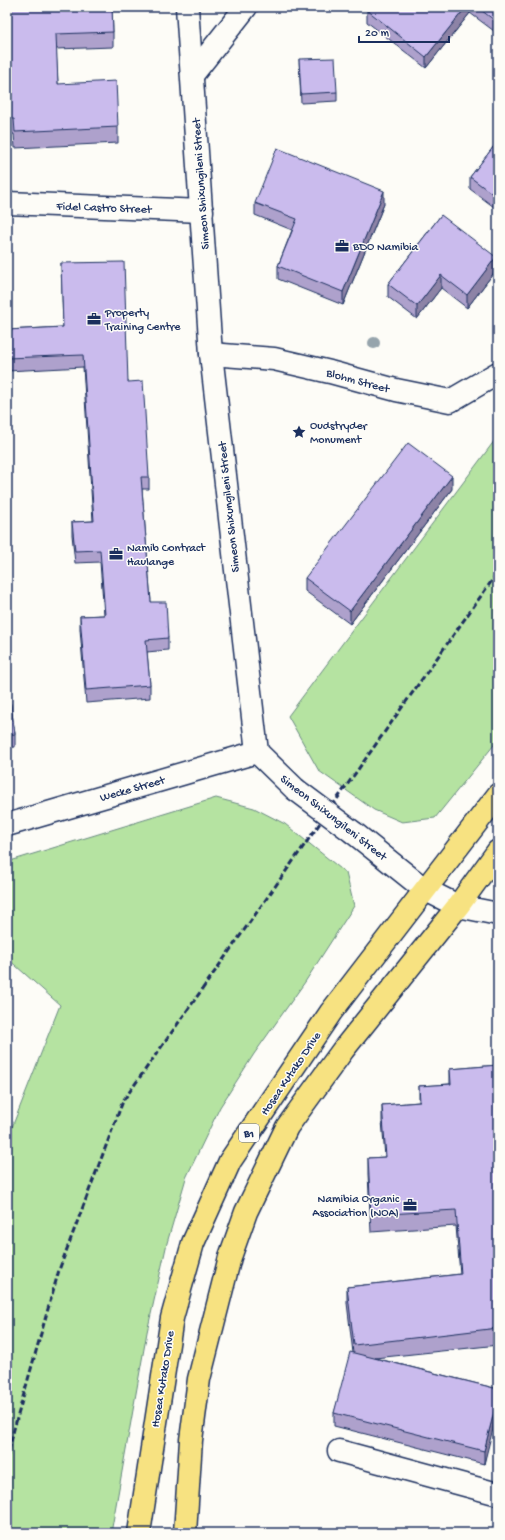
<svg xmlns="http://www.w3.org/2000/svg" width="505" height="1540" viewBox="0 0 505 1540" font-family="'Gochi Hand',sans-serif">
  <style>
    .green { fill: #b5e3a1; stroke: #688980 }
    .lines { fill: none; stroke-linecap: round; stroke-linejoin: round }
    .pedestrian-casing { stroke: #1b2f5e; stroke-width: 25 }
    .minor-casing { stroke: #1b2f5e; stroke-width: 25 }
    .tertiary-casing { stroke: #1b2f5e; stroke-width: 25 }
    .primary-casing { stroke: #1b2f5e; stroke-width: 25 }
    .pedestrian { stroke: #fdfcf7; stroke-width: 22 }
    .minor { stroke: #fdfcf7; stroke-width: 22 }
    .tertiary { stroke: #fdfcf7; stroke-width: 22 }
    .primary { stroke: #f7e281; stroke-width: 22 }
    .rail { stroke: #1b2f5e; stroke-width: 3; stroke-dasharray: 6 3; stroke-linecap: butt }
    .tertiary-bridge-casing { stroke: #1b2f5e; stroke-width: 25; stroke-linecap: butt }
    .tertiary-bridge { stroke: #fdfcf7; stroke-width: 22 }
    .tree { fill: #96a4ac }
    .wall { fill: #aea1cc; stroke: #1b2f5e }
    .shaded-wall { fill: #8d83a6; stroke: #1b2f5e }
    .building { fill: #cabbed; stroke: #1b2f5e }
    .labels { text-anchor: middle; stroke-width: 3; stroke-linejoin: round; paint-order: stroke }
    .shield { fill: #fdfcf7; stroke: #5f6c8c; stroke-width: 1 }
    .shield-label { font-size: 11px; font-weight: bold; fill: #1b2f5e }
    .street-label { font-size: 12px; fill: #1b2f5e; stroke: #fdfcf7 }
    .poi-label { font-size: 12px; fill: #1b2f5e; stroke: #fdfcf7; text-anchor: start }
  </style>
  <rect width="100%" height="100%" fill="#fdfcf7"/>
  <filter id="ink" filterUnits="userSpaceOnUse"><feTurbulence type="fractalNoise" baseFrequency=".025" numOctaves="2"/><feDisplacementMap in="SourceGraphic" scale="8" xChannelSelector="R" yChannelSelector="G"/><feConvolveMatrix kernelMatrix="1 2 1 2 8 2 1 2 1" color-interpolation-filters="sRGB"/></filter>
  <g filter="url(#ink)">
    <!-- green -->
    <g class="green">
      <polygon points="498,436 498,740 435,818 402,822 374,810 319,771 288,716"/>
      <polygon points="216,798 254,808 285,824 346,873 354,906 305,982 254,1054 220,1107 186,1178 167,1243 147,1332 111,1533 7,1533 7,1140 60,1005 7,958 7,862"/>
    </g>
    <g class="lines">
      <!-- pedestrian casing -->
      <g class="pedestrian-casing">
        <polyline id="pedestrian" points="339,1451 498,1494"/>
      </g>
      <!-- minor casing -->
      <g class="minor-casing">
        <g id="minor">
          <polyline points="193,74 246,7"/>
          <polyline points="211,354 274,359 330,372 396,390 450,401 498,373"/>
          <polyline points="7,825 257,752"/>
          <polyline points="458,906 498,914"/>
        </g>
      </g>
      <!-- tertiary casing -->
      <g class="tertiary-casing">
        <g id="tertiary">
          <polyline points="187,7 211,354 257,752 295,789"/>
          <polyline points="7,203 202,211"/>
          <polyline points="354,833 424,889 458,906"/>
        </g>
      </g>
      <!-- primary casing -->
      <g class="primary-casing">
        <g id="primary">
          <polyline points="139,1533 172,1318 193,1243 230,1161 331,1012 498,795"/>
          <polyline points="185,1533 191,1440 199,1379 230,1257 246,1212 287,1127 343,1050 458,906 498,851"/>
        </g>
      </g>
      <!-- pedestrian -->
      <use href="#pedestrian" class="pedestrian"/>
      <!-- minor -->
      <use href="#minor" class="minor"/>
      <!-- tertiary -->
      <use href="#tertiary" class="tertiary"/>
      <!-- primary -->
      <use href="#primary" class="primary"/>
      <!-- rail -->
      <polyline class="rail" points="7,1459 14,1429 59,1270 123,1101 498,572"/>
      <!-- tertiary-bridge casing -->
      <g class="tertiary-bridge-casing">
        <polyline id="tertiary-bridge" points="295,789 354,833"/>
      </g>
      <!-- tertiary-bridge -->
      <use href="#tertiary-bridge" class="tertiary-bridge"/>
    </g>
    <!-- trees -->
    <circle class="tree" cx="374" cy="343" r="6"/>
    <!-- wall -->
    <g class="wall">
      <polygon points="9,7 112,7 113,32 113,47 56,49 58,84 118,127 118,143 15,148 14,134 7,134 7,15 9,15"/>
      <polygon points="369,7 498,7 498,34 470,13 426,68 367,22 367,10"/>
      <polygon points="299,59 337,92 337,101 301,103"/>
      <polygon points="498,141 498,210 470,189 470,177"/>
      <polygon points="255,203 384,204 343,305 278,279 278,266 292,230 255,215"/>
      <polygon points="441,215 496,270 467,308 441,288 417,319 388,297 388,284"/>
      <polygon points="61,263 128,382 149,477 149,489 142,489 151,602 168,638 168,650 147,652 150,685 150,698 86,703 80,629 80,616 104,615 100,562 75,563 72,535 72,522 93,521 83,367 7,371 7,330 63,327"/>
      <polygon points="452,489 350,624 305,591 305,578"/>
      <polygon points="7,678 15,734 15,747 7,748"/>
      <polygon points="498,1065 498,1345 375,1358 498,1389 484,1464 334,1426 334,1413 353,1353 347,1303 347,1287 460,1274 456,1226 371,1232 368,1174 368,1158 385,1157 382,1121 382,1105 419,1102 419,1086 450,1084 450,1069"/>
    </g>
    <!-- shaded-wall -->
    <g class="shaded-wall">
      <polygon points="466,7 470,7 470,13 426,68 426,57"/>
      <polygon points="384,191 384,204 343,305 343,292"/>
      <polygon points="496,257 496,270 467,308 467,295"/>
      <polygon points="441,275 441,288 417,319 417,306"/>
      <polygon points="452,476 452,489 350,624 350,611"/>
      <polygon points="498,1396 498,1409 484,1464 484,1451"/>
    </g>
    <!-- building -->
    <g class="building">
      <polygon points="9,7 112,7 113,32 56,34 58,84 116,81 118,127 15,132 14,119 7,119 7,15 10,15"/>
      <polygon points="369,7 466,7 426,57 367,10"/>
      <polygon points="477,7 498,7 498,23"/>
      <polygon points="335,58 337,92 301,94 299,59"/>
      <polygon points="498,141 498,198 470,177"/>
      <polygon points="277,148 384,191 343,292 278,266 297,219 255,203"/>
      <polygon points="441,215 496,257 467,295 441,275 417,306 388,284"/>
      <polygon points="124,262 128,382 143,381 149,477 141,477 151,602 166,602 168,638 146,640 150,685 86,690 80,616 105,615 100,550 75,551 72,522 94,521 83,355 7,358 7,330 63,327 61,263"/>
      <polygon points="408,443 452,476 350,611 305,578"/>
      <polygon points="7,678 15,734 7,735"/>
      <polygon points="498,1065 498,1328 354,1345 347,1287 461,1274 456,1210 371,1215 368,1158 386,1157 382,1105 420,1102 419,1086 451,1084 450,1069"/>
      <polygon points="350,1352 498,1389 498,1396 484,1451 334,1413"/>
    </g>
  </g>
  <!-- icons -->
  <defs>
    <g id="office-bare" transform="scale(1.08)"><path d="M-6-3h4V-5.5h4V-3h4V5H-6ZM-1-4.5V-3h2v-1.5ZM-6 0V1H6V0Z" fill="#1b2f5e" stroke="#fdfcf7" stroke-width="2.5" paint-order="stroke"/></g>
    <g id="sight-bare" transform="scale(1.08)"><path d="M0-6L1.8-2.2L6-1.7L2.9 1.2L3.7 5.4L0 3.3L-3.7 5.4L-2.9 1.2L-6-1.7L-1.8-2.2Z" fill="#1b2f5e" stroke="#fdfcf7" stroke-width="2.5" paint-order="stroke"/></g>
  </defs>
  <g fill-rule="evenodd">
    <use href="#office-bare" x="342" y="246"/>
    <use href="#office-bare" x="94" y="319"/>
    <use href="#sight-bare" x="299" y="432"/>
    <use href="#office-bare" x="116" y="554"/>
    <use href="#office-bare" x="410" y="1205"/>
  </g>
  <g class="labels">
    <!-- shield labels -->
    <rect class="shield" x="239" y="1124" width="20" height="18" rx="3"/>
    <g class="shield-label">
      <text x="249" y="1137">B1</text>
    </g>
    <!-- street labels -->
    <g class="street-label">
      <text transform="translate(200 184) rotate(-94)" y="4">Simeon Shixungileni Street</text>
      <text transform="translate(104 207) rotate(2)" y="4">Fidel Castro Street</text>
      <text transform="translate(358 380) rotate(15)" y="4">Blohm Street</text>
      <text transform="translate(228 507) rotate(-96)" y="4">Simeon Shixungileni Street</text>
      <text transform="translate(132 788) rotate(-16)" y="4">Wecke Street</text>
      <text transform="translate(334 817) rotate(38)" y="4">Simeon Shixungileni Street</text>
      <text transform="translate(290 1073) rotate(-56)" y="4">Hosea Kutako Drive</text>
      <text transform="translate(162 1379) rotate(-81)" y="4">Hosea Kutako Drive</text>
    </g>
    <!-- poi labels -->
    <g class="poi-label">
      <text x="353" y="250">BDO Namibia</text>
      <text x="105" y="316">Property<tspan x="105" dy="14">Training Centre</tspan></text>
      <text x="310" y="429">Oudstryder<tspan x="310" dy="14">Monument</tspan></text>
      <text x="127" y="551">Namib Contract<tspan x="127" dy="14">Haulange</tspan></text>
      <text x="399" y="1202" text-anchor="end">Namibia Organic<tspan x="399" dy="14">Association (NOA)</tspan></text>
    </g>
  </g>
  <!-- margin -->
  <rect width="505" height="1540" fill="none" stroke="#fdfcf7" stroke-width="24"/>
  <rect x="12" y="12" width="481" height="1516" fill="none" stroke="#1b2f5e" stroke-width="1.5" filter="url(#ink)"/>
  <!-- scale -->
  <path d="M359 36v6h90v-6" fill="none" stroke="#1b2f5e" stroke-width="2"/>
  <text x="365" y="36" font-size="12" fill="#1b2f5e" stroke="#fdfcf7" stroke-width="3" paint-order="stroke">20 m</text>
</svg>
